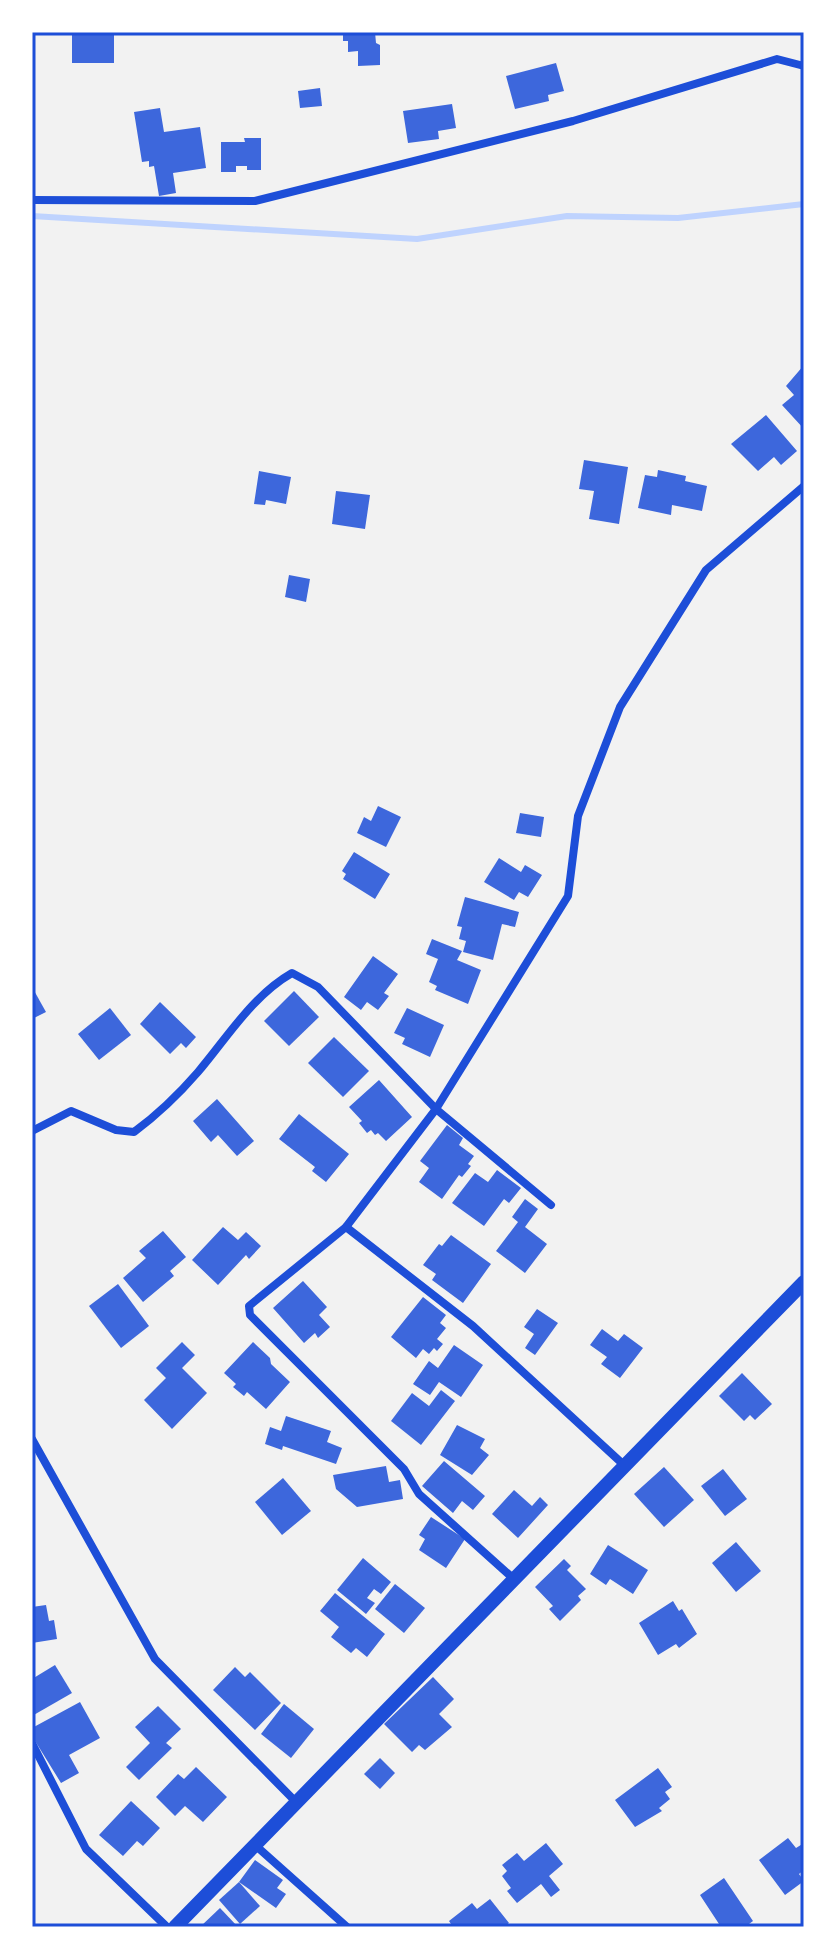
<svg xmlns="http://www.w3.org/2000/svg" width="836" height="1959" viewBox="0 0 836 1959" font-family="Montserrat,sans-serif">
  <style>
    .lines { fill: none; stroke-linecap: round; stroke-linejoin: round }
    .stream { stroke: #bfd3fe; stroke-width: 6 }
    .building { fill: #3d67dc }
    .minor { stroke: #1d4ed8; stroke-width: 8 }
    .tertiary { stroke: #1d4ed8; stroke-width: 14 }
    .neatline { fill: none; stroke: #1d4ed8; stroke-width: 3 }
  </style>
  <rect width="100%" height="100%" fill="#f2f2f2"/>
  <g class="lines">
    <!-- stream -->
    <polyline class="stream" points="32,216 417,239 567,216 678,218 804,204"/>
  </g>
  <!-- building -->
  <g class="building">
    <rect x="72" y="32" width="42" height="31"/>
    <polygon points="343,32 375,32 376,43 380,45 380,65 358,66 358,51 348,52 348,41 343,41"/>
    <polygon points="556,63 564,91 548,95 549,101 515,109 506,76"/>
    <polygon points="320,88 322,106 300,108 298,91"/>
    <polygon points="452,104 456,128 438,131 439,139 408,143 403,111"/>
    <polygon points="160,108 164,132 200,127 206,168 173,173 176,193 159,196 154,166 149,167 149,161 142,162 134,112"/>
    <polygon points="244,138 261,138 261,170 247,170 247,166 236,166 236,172 221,172 221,142 245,142"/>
    <polygon points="804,365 804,429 782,405 794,395 786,386"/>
    <polygon points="766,415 797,451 781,465 774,457 758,471 731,444"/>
    <polygon points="584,460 628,467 619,524 589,519 594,491 579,489"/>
    <polygon points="658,470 686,476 685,481 707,486 702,511 672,505 671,515 638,508 645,475 657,477"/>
    <polygon points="259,471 291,477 286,504 266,500 265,505 254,504"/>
    <polygon points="336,491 370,495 365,529 332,524"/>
    <polygon points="289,575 310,579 306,602 285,597"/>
    <polygon points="378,806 401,817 386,847 357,833 364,817 371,821"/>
    <polygon points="520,813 544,817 541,837 516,833"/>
    <polygon points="354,852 390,874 375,899 343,879 346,874 342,871"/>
    <polygon points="499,858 521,872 525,865 542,875 528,897 519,892 514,900 484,882"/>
    <polygon points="465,897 519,912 515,927 502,924 493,960 463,952 466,941 459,939 462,927 457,926"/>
    <polygon points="432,939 462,951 457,960 481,970 468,1004 435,990 437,986 429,982 438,959 426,954"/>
    <polygon points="373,956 398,974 384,993 389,996 378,1010 367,1002 361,1010 344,997"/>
    <polygon points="32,987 46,1012 32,1019"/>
    <polygon points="294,991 319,1017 289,1046 264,1021"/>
    <polygon points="160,1002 196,1037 186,1048 181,1043 170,1054 140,1024"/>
    <polygon points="110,1008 131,1035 99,1060 78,1034"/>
    <polygon points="407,1008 444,1025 430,1057 402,1044 405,1038 394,1033"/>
    <polygon points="334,1037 369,1071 343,1097 308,1063"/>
    <polygon points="379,1080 412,1117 386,1141 378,1133 375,1135 371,1130 367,1133 359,1123 362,1121 349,1107"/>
    <polygon points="217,1099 254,1141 237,1156 218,1135 211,1142 193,1121"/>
    <polygon points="299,1114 349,1154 326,1182 312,1171 315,1167 279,1139"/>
    <polygon points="447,1125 463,1138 459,1145 474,1156 468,1164 471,1166 462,1177 459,1175 442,1199 419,1182 429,1168 420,1161"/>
    <polygon points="497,1170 521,1188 509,1203 504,1199 484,1226 452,1203 475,1173 488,1182"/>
    <polygon points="525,1199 538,1209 525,1227 547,1244 525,1273 496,1251 518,1222 512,1217"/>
    <polygon points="223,1227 238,1240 246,1232 261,1246 249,1259 246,1255 218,1285 192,1260"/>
    <polygon points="163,1231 186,1257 170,1271 174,1276 143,1302 123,1278 146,1258 139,1251"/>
    <polygon points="451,1235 491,1264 463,1303 432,1280 436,1274 423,1265 439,1244 442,1246"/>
    <polygon points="303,1281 327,1307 319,1315 330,1327 318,1338 315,1333 304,1343 273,1308"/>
    <polygon points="118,1284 149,1326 121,1348 89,1306"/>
    <polygon points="423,1297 446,1315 440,1323 446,1328 437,1339 443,1344 437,1351 434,1348 429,1354 423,1349 416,1358 391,1337"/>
    <polygon points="537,1309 558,1323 535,1355 525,1348 534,1334 524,1327"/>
    <polygon points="602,1329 618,1341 624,1334 643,1348 620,1378 601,1364 607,1357 590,1345"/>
    <polygon points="182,1342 195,1355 182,1368 207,1393 172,1429 144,1400 166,1378 156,1368"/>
    <polygon points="253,1342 270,1358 271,1364 290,1382 266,1409 247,1392 244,1396 233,1387 236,1384 224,1373"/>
    <polygon points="454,1345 483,1365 461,1397 439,1382 430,1395 413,1384 429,1361 438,1368"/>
    <polygon points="742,1373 772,1404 755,1420 750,1415 744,1421 719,1396"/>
    <polygon points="441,1390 455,1401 421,1445 391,1421 412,1393 429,1406"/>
    <polygon points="286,1416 331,1431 327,1442 342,1448 336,1464 283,1446 282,1450 265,1444 270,1427 281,1431"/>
    <polygon points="457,1425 485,1439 480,1448 489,1455 472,1475 440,1455"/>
    <polygon points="444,1461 485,1496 473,1510 462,1501 453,1513 422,1486"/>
    <polygon points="386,1466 389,1482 400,1480 403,1499 357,1507 336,1489 333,1475"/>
    <polygon points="664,1467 694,1500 664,1527 634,1494"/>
    <polygon points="723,1469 747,1499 725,1516 701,1486"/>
    <polygon points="283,1478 311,1511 282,1535 255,1502"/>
    <polygon points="514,1490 532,1506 540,1497 548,1505 518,1538 492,1514"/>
    <polygon points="431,1517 465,1539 446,1568 419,1550 425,1539 419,1535"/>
    <polygon points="736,1542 761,1571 736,1592 712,1563"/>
    <polygon points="608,1545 648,1570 633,1594 610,1579 606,1585 590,1574"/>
    <polygon points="363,1558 391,1582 381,1594 374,1589 367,1598 375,1603 366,1614 337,1590"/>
    <polygon points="564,1559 571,1566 567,1570 586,1589 578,1596 581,1600 560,1621 549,1609 553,1606 535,1587"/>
    <polygon points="395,1584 425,1608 404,1633 375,1609"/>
    <polygon points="335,1593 385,1634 367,1657 356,1648 351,1653 331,1637 339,1627 320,1611"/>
    <polygon points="673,1601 679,1611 682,1609 697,1634 679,1648 676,1644 658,1655 639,1623"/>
    <polygon points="46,1605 49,1621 54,1620 57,1639 32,1643 32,1607"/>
    <polygon points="55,1665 72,1693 32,1716 32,1679"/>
    <polygon points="235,1667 245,1677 250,1672 281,1703 255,1730 213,1690"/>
    <polygon points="433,1677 454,1699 439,1714 452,1727 425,1750 419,1745 412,1752 384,1724"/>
    <polygon points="80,1702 100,1738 69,1755 79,1773 61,1783 32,1736 32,1728"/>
    <polygon points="284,1704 314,1729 291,1758 261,1734"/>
    <polygon points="158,1706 181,1729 166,1743 172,1748 139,1780 126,1767 150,1743 135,1727"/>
    <polygon points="380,1758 395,1773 380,1789 364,1774"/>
    <polygon points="196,1767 227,1797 203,1822 185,1806 175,1816 156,1797 178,1774 184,1779"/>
    <polygon points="658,1768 672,1787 665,1792 670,1799 659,1808 662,1811 635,1827 615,1800"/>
    <polygon points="131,1801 160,1828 143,1846 137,1841 123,1856 99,1835"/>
    <polygon points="788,1838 796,1848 804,1843 804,1870 799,1874 804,1881 785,1895 759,1860"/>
    <polygon points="546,1843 563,1864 549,1876 560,1890 551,1897 541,1884 517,1903 507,1891 511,1888 502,1876 507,1871 502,1865 517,1853 524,1861"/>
    <polygon points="255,1860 283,1880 277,1888 286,1894 276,1908 239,1882"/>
    <polygon points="724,1878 753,1921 745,1927 716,1927 719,1924 700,1895"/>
    <polygon points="239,1882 260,1906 240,1924 219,1900"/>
    <polygon points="490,1899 509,1923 504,1927 453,1927 449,1921 472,1903 477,1909"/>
    <polygon points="220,1908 238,1927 200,1927"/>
  </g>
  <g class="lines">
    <!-- minor -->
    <g class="minor">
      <polyline points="32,200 255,201 573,121 777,59 804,66"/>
      <path d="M32,1131L71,1111L116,1130L134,1132C157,1115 179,1094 198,1072C227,1038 252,996 292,973L318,987L436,1109L551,1205"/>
      <polyline points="346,1227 473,1326 625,1466"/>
      <polyline points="32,1439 155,1659 296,1802"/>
      <polyline points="515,1580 419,1494 404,1469 250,1315 249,1306 346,1227 436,1109 568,896 578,816 620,707 706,570 804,486"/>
      <polyline points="32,1743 86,1849 167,1927"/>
      <polyline points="255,1845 347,1927"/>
    </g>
    <!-- tertiary -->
    <polyline class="tertiary" points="175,1927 804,1282"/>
  </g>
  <!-- border -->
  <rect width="836" height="1959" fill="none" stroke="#ffffff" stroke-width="68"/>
  <rect x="34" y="34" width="768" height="1891" class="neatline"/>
</svg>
